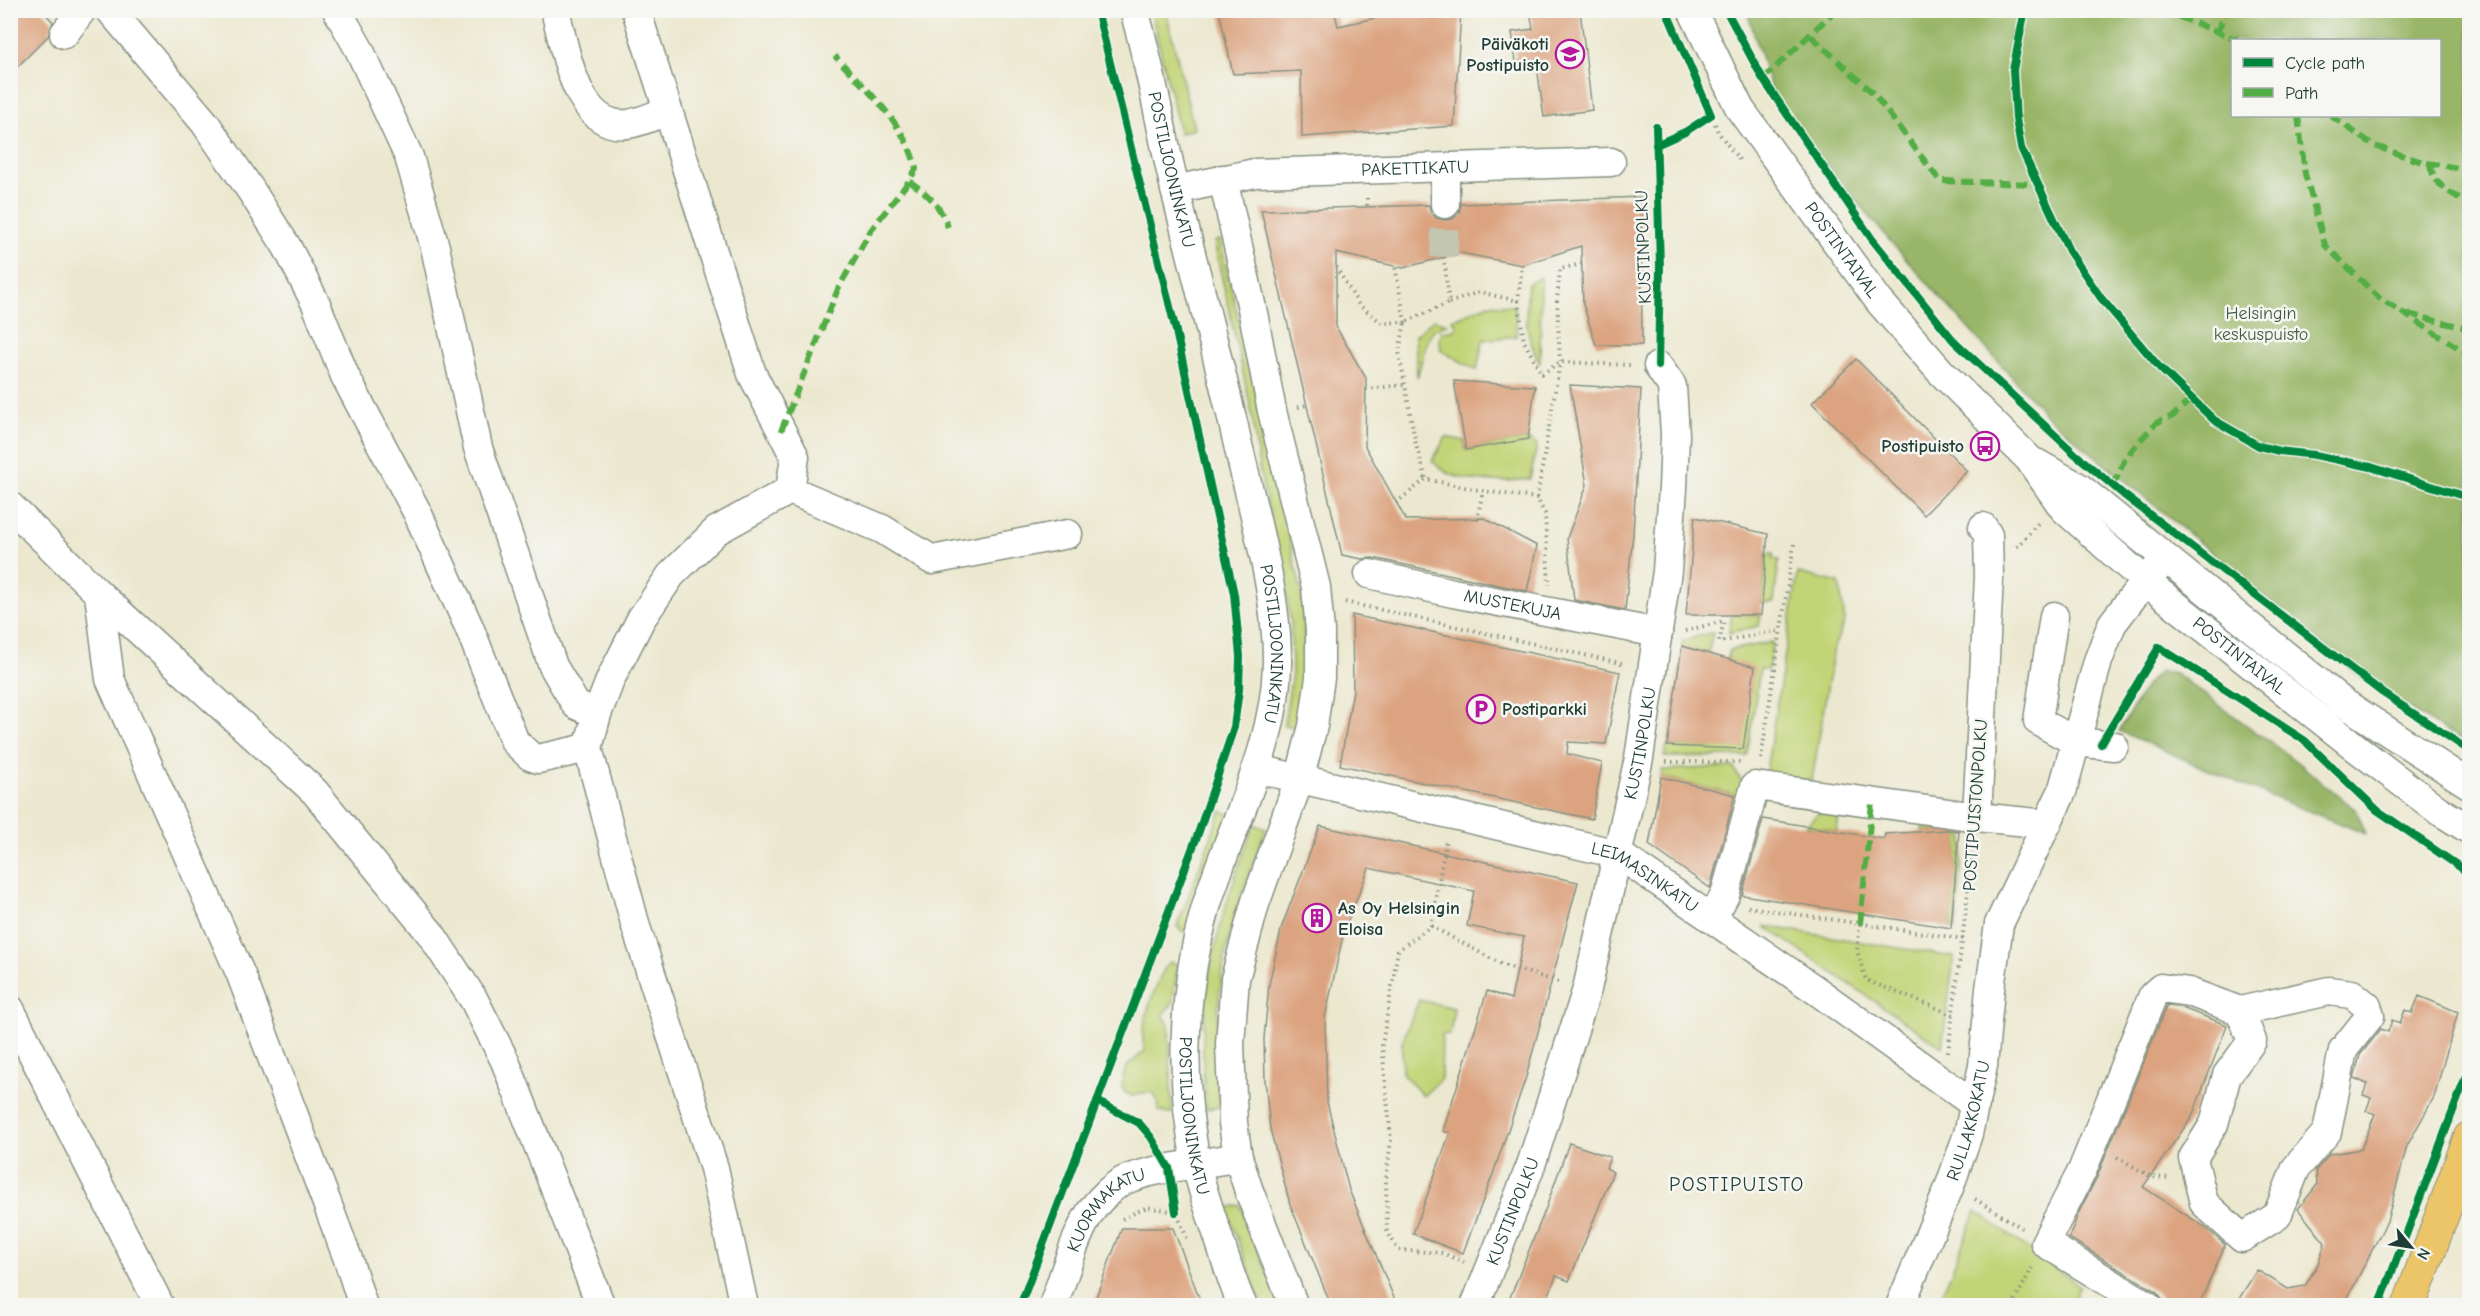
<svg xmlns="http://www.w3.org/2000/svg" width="2480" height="1316" viewBox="0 0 2480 1316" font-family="'Comic Neue',sans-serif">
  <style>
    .green { fill: #c2d477; stroke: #708856; stroke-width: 1.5 }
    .forest { fill: #99b668; stroke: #5c7a4e; stroke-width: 1.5; fill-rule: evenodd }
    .building { fill: #dba37f }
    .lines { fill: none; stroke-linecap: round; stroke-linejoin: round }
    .minor-tunnel { stroke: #c3c6b1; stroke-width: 28; stroke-dasharray: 28 14; stroke-linecap: butt }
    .minor-casing { stroke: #869282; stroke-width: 31 }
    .major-casing { stroke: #869282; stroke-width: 35 }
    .path { stroke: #869282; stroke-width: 4; stroke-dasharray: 1.5 4.5; stroke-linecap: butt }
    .minor { stroke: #fff; stroke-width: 28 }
    .major { stroke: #edc569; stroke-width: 33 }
    .quiet { stroke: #52ad45; stroke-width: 6; stroke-dasharray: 12 6; stroke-linecap: butt }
    .cycleway-casing { stroke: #f6f6f2; stroke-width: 11 }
    .cycleway { stroke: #00873e; stroke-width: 8 }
    .labels { text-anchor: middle; stroke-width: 5; stroke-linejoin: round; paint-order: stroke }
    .poi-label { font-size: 18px; font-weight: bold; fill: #1f3d34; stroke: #f6f6f2; text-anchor: end }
    .street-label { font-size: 18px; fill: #1f3d34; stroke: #f6f6f2 }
    .park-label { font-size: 18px; fill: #405b41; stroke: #f6f6f2 }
    .neighbourhood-label { font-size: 20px; letter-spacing: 1.5px; fill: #1f3d34; stroke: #f6f6f2 }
  </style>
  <rect width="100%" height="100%" fill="#f6f6f2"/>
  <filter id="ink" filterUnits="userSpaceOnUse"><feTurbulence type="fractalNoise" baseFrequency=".0167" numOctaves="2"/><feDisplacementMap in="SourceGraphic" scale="12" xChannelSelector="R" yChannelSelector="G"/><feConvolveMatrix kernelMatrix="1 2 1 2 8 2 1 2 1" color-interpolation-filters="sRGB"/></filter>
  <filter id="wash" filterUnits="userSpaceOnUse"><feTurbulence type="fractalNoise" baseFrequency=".008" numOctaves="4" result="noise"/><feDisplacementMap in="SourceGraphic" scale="24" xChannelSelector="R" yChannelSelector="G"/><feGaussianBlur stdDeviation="1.35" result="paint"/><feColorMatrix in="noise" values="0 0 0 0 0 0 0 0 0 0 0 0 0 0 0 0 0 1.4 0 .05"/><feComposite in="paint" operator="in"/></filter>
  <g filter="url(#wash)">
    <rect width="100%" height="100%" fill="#ece8d0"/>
    <!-- green -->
    <g class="green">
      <polygon points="1151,11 1166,11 1194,129 1180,133"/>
      <path d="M1220,240L1301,589C1306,640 1306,677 1299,728L1284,725L1292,673L1291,625L1285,581L1260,473L1251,409L1214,242Z"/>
      <path d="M1541,277L1540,364C1524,331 1525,319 1528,284Z"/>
      <path d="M1489,304L1515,306L1517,336L1483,340L1477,370C1464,364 1453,357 1441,350L1439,338L1442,332L1455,330L1457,325L1452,320Z"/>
      <polygon points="1434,319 1447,324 1433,330 1426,344 1417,378 1415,335"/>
      <path d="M1446,437L1464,441L1466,450L1528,439L1537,445L1530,479C1505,482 1471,484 1448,473C1442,470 1437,465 1432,461Z"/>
      <polygon points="1767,553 1774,553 1773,559 1779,560 1774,602 1762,603"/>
      <polygon points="1798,573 1839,583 1845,621 1834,647 1812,780 1765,778"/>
      <polygon points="1732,615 1761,615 1759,626 1729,633"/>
      <polygon points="1713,632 1708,654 1682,647 1682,641"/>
      <polygon points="1773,642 1768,670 1760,669 1747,756 1664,757 1667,746 1743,748 1727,660 1730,650"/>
      <polygon points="1733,767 1746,789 1744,797 1661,777 1662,770"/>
      <polygon points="1823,808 1840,809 1837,831 1806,826"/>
      <polygon points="1221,811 1229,814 1187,932 1182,931 1177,926"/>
      <path d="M1254,824L1266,829C1255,859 1243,889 1234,920C1216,981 1214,1045 1219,1107L1206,1109C1194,1002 1216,924 1254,824Z"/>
      <polygon points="1965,824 1956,928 1951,928 1959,829 1922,831 1922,827"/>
      <polygon points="1764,926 1954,957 1942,1047"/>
      <path d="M1170,962L1178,965L1172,1004L1163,1014L1169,1025L1172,1112L1168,1114L1158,1110C1156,1084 1150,1093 1132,1096L1124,1092L1122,1088L1123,1076L1129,1064L1145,1051C1144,1045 1142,1038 1143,1032C1145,1015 1159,972 1170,962Z"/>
      <polygon points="1419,1000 1454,1008 1450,1035 1442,1034 1441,1079 1423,1096 1402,1073 1402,1042"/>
      <polygon points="1240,1205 1280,1305 1263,1305 1258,1295 1226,1208"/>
      <polygon points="1976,1211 2080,1286 2071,1305 1938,1305"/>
    </g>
    <!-- forest -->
    <g class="forest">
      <path d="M1747,11H2469V744L2379,692L2046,415L1889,240L1775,102ZM2232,40H2440V116H2232Z"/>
      <polygon points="2161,671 2175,673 2297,762 2356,810 2366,834 2250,788 2119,731 2148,683"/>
    </g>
    <g id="blocks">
      <!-- building -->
      <g class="building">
        <polygon points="10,10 42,10 53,22 48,36 10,74"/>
        <polygon points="1219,10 1334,10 1338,26 1413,10 1461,10 1454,126 1302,137 1301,71 1233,74"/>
        <polygon points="1530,10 1580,10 1592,110 1544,117 1536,59 1516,62 1512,32 1533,29"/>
        <polygon points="1641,197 1642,345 1596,345 1583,304 1581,246 1522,265 1460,253 1403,268 1336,253 1336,327 1366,378 1365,446 1406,520 1484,518 1537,546 1527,591 1373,558 1362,559 1342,555 1261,210 1429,205 1430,212 1436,218 1446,220 1453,219 1459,213 1461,204"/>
        <polygon points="1856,359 1967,471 1924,515 1812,403"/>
        <polygon points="1454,381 1535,386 1528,439 1466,450"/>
        <polygon points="1570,385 1641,389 1633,534 1625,610 1574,600 1567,538 1587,485"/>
        <polygon points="1695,517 1768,534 1761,615 1686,615"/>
        <polygon points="1352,615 1620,672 1606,744 1568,742 1567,754 1602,763 1592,819 1340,765 1353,690"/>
        <polygon points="1682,646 1755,667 1743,749 1667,746"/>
        <polygon points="1661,777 1735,795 1710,888 1649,845"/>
        <polygon points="1763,819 1884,839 1885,834 1947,830 1959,831 1951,928 1742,895"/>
        <polygon points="1320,826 1578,882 1526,1077 1493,1174 1463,1253 1413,1234 1450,1133 1443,1131 1487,991 1511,999 1524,937 1467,926 1474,891 1369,868 1344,931 1325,1018 1327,1102 1349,1190 1397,1305 1331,1305 1290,1204 1270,1129 1265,1080 1264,1039 1269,984 1282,926"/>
        <polygon points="2419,996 2458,1012 2434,1097 2407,1146 2387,1221 2344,1305 2235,1305 2257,1270 2288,1289 2305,1286 2318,1264 2325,1243 2298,1209 2317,1185 2316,1170 2330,1154 2361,1149 2375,1114 2366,1111 2371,1098 2363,1095 2367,1084 2354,1078 2360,1055 2381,1029 2388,1032 2392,1020 2400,1023 2405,1010 2412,1013"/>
        <polygon points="2167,1005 2182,1008 2227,1025 2192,1117 2143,1187 2205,1227 2225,1245 2199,1305 2167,1305 2157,1292 2069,1238 2078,1214 2097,1177"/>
        <polygon points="1569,1143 1610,1157 1606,1168 1613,1172 1569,1281 1556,1276 1545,1305 1507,1305 1546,1208"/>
        <polygon points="1122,1228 1173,1228 1202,1305 1093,1305"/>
      </g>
    </g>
  </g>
  <g filter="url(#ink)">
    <use href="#blocks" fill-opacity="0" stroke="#869282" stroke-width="1.5"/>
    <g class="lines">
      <!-- minor-tunnel -->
      <polyline class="minor-tunnel" points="1444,257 1445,204"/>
      <!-- minor casing -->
      <g class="minor-casing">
        <g id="minor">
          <polyline points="110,10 205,123 250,189 287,247 316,304 345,376 417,512 469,627 515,742 530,756 538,759 588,748"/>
          <polyline points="337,10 359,49 409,157 435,247 478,448 553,666 576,705 597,714"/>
          <path d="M555,10C565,47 576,131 628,124C641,122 655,115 668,111"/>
          <polyline points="636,10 752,374 795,457 790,490"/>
          <path id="s1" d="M1134,10C1152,71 1161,132 1176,193C1195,271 1216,349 1234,427C1250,501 1278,590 1277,664C1275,751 1230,826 1206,907C1182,990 1179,1082 1197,1166C1202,1192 1212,1217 1220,1242C1227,1263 1233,1286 1243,1306"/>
          <path id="s2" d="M1692,10L1740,109L1879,301L1940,371L2029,459L2064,509L2145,581L2359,750L2438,810L2470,830"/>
          <polyline points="64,34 82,10"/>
          <polyline points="1445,169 1445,204"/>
          <polyline points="1223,179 1253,313 1272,411 1316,587 1320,631 1320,678 1313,726 1299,780 1255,904 1235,979 1230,1044 1233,1123 1238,1157 1249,1191 1294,1306"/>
          <path id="s3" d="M1175,190L1255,173L1611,162"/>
          <polyline points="2036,463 2080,488 2344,703 2470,785"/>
          <polyline points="10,506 99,594 315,792 431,934 474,1000 505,1061 601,1306"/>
          <path id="s4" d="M1369,574L1453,593L1658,633"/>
          <polyline points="99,594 110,679 241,975 348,1259 363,1306"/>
          <polyline points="2054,616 2038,721 2076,742 2114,746"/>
          <path id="s5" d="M1258,769L1618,854L1817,991L1975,1105"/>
          <polyline points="1977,817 1989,577 1988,535 1983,527"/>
          <polyline points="1712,919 1725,895 1755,786 1977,817 2047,824"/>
          <polyline points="10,1009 160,1306"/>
          <polyline points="744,1306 714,1168 636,927 588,748 597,714 611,678 641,619 671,575 716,531 790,490 882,529 932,560 1068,534"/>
          <path id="s6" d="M1053,1306C1063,1279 1077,1229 1094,1207C1101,1198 1114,1185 1125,1180C1159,1166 1202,1165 1238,1157"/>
          <path id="s7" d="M1475,1306L1531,1165L1587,989L1639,758L1667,571L1673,488L1675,435L1672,386L1658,366"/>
          <path id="s8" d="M1900,1306L1949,1188L1968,1134L1983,1066L1990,989L1999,924L2062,792L2098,661L2112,624L2145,581L2166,559"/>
          <polyline points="2148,1306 2045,1243 2082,1171 2153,995 2161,988 2189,992 2240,1011 2329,991 2352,994 2367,1006 2370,1016 2343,1050 2327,1132 2296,1168 2277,1216 2242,1238 2204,1203 2193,1158 2214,1124 2227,1075 2252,1041 2240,1011"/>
        </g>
      </g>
      <!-- major casing -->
      <g class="major-casing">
        <polyline id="major" points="2409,1306 2470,1138"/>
      </g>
      <!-- path -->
      <g class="path">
        <polyline points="1715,124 1718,132 1741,162"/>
        <polyline points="1367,198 1367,206"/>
        <polyline points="1444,257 1449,303 1405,322 1399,352 1416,445 1426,479 1483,491 1537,498 1545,514 1549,585"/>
        <polyline points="1336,267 1359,305 1382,323 1405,322 1395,266"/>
        <polyline points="1643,268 1660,266"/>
        <polyline points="1518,301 1524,341 1542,374 1560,362 1630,365"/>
        <polyline points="1449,303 1479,292 1518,301 1522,265"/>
        <polyline points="1366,389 1404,385"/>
        <polyline points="1298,407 1307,405"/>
        <polyline points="1537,498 1560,362 1557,300 1560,269 1581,264"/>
        <polyline points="1396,503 1426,479"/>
        <polyline points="1477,520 1483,491"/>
        <polyline points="2017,547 2040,521"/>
        <polyline points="1345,602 1625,664"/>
        <polyline points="1685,631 1724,621 1719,642 1782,630"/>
        <polyline points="1761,759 1794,544"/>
        <polyline points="1666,762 1742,762"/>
        <polyline points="1446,842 1431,926 1398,950 1382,1045 1391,1140 1386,1179 1387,1231 1398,1250 1442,1253 1464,1262"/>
        <polyline points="1748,907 1964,939"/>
        <polyline points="1860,924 1857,951 1866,980 1954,1015"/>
        <polyline points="1431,926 1503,965 1562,983"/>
        <polyline points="1948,1052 1974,845"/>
        <polyline points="2117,1157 2152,1177 2170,1178"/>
        <polyline points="1975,1199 2022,1228"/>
        <polyline points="1122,1219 1147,1207 1176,1212 1187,1238"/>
        <polyline points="2012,1306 2032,1268"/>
      </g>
      <!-- minor -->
      <use href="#minor" class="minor"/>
      <!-- major -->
      <use href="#major" class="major"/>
      <!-- quiet -->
      <g class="quiet">
        <polyline points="2162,10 2238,40"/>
        <polyline points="2217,32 2227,10"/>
        <polyline points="1811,36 1873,93 1940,181 2036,184"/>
        <polyline points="1763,79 1836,10"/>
        <polyline points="2298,116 2305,174 2325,245 2379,298 2470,355"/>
        <polyline points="2331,116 2375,146 2422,162 2470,170"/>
        <path d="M2430,163C2433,187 2451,192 2470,205"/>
        <path d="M909,181C928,194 940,205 948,227"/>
        <polyline points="2408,314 2470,329"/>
        <path d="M781,431L838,289L871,230L909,181L916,169C906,123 865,89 835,56"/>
        <polyline points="2113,486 2125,459 2136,445 2156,423 2173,416 2192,398"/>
        <polyline points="1860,924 1872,802"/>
      </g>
      <!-- cycleway casing -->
      <g class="cycleway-casing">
        <g id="cycleway">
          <polyline points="1726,10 1763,79 1872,239 1953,340 2074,453 2124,495 2383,693 2470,751"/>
          <polyline points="2025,10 2013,70 2016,119 2021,148 2069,251 2101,298 2160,368 2214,420 2259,446 2279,451 2315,455 2371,467 2470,498"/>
          <polyline points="1656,127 1660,266 1658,366"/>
          <polyline points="1656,145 1685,132 1711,115 1666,10"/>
          <polyline points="2101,744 2159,647 2304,740 2377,810 2470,874"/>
          <polyline points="1097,1101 1139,1123 1151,1137 1169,1168 1176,1212"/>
          <polyline points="1020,1306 1199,831 1234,727 1239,690 1240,656 1234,594 1175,327 1097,10"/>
          <polyline points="2379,1306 2470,1066"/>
        </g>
      </g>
      <!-- cycleway -->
      <use href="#cycleway" class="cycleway"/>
    </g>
  </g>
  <!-- icons -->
  <defs>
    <g id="school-ring" transform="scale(1.5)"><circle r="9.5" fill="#f6f6f2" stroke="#b5179e" stroke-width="1.5"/><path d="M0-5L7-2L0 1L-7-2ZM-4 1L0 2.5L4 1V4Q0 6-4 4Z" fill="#b5179e"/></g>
    <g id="bus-ring" transform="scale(1.5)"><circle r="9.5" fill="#f6f6f2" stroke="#b5179e" stroke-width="1.5"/><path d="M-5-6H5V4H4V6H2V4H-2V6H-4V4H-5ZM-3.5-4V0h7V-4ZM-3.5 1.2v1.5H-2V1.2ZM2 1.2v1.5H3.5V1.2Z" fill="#b5179e"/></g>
    <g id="parking-ring" transform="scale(1.5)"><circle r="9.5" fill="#f6f6f2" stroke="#b5179e" stroke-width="1.5"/><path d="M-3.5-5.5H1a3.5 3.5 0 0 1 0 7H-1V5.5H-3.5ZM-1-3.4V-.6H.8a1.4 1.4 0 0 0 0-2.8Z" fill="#b5179e"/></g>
    <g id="building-ring" transform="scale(1.5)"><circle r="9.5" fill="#f6f6f2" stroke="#b5179e" stroke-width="1.5"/><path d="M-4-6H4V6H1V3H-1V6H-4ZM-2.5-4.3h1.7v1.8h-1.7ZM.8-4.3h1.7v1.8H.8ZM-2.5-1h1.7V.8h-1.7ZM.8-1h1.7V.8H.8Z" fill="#b5179e"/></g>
  </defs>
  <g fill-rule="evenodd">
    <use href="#school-ring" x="1570" y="54"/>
    <use href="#bus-ring" x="1985" y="446"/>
    <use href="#parking-ring" x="1481" y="709"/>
    <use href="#building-ring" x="1317" y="918"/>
  </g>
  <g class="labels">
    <!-- poi labels -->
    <g class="poi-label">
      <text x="1549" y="50">Päiväkoti<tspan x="1549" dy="21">Postipuisto</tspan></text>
      <text x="1964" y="452">Postipuisto</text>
      <text x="1502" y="715" text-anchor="start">Postiparkki</text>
      <text x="1338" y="914" text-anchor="start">As Oy Helsingin<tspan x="1338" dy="21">Eloisa</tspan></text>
    </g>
    <!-- street labels -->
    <g class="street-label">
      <text dy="6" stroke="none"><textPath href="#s1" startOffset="164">POSTILJOONINKATU</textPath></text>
      <text dy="6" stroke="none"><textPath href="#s3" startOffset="242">PAKETTIKATU</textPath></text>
      <text transform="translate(1643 247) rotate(-92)" y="6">KUSTINPOLKU</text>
      <text dy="6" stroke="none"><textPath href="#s2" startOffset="284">POSTINTAIVAL</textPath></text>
      <text dy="6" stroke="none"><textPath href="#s4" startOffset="147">MUSTEKUJA</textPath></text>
      <text dy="6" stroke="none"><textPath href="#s1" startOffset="650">POSTILJOONINKATU</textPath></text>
      <text dy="6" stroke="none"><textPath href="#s2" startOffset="855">POSTINTAIVAL</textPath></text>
      <text dy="6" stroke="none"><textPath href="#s7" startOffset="588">KUSTINPOLKU</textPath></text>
      <text transform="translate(1975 805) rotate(-86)" y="6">POSTIPUISTONPOLKU</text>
      <text dy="6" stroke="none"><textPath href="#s5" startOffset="404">LEIMASINKATU</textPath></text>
      <text dy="6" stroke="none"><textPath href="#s1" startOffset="1136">POSTILJOONINKATU</textPath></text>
      <text dy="6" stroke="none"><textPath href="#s8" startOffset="198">RULLAKKOKATU</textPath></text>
      <text dy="6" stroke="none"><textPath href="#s7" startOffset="102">KUSTINPOLKU</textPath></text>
      <text dy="6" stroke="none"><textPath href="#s6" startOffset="114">KUORMAKATU</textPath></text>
    </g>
    <!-- park labels -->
    <g class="park-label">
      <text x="2261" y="319">Helsingin<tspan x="2261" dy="21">keskuspuisto</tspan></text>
    </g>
    <!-- neighbourhood labels -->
    <g class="neighbourhood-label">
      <text x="1737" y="1191">POSTIPUISTO</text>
    </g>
  </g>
  <!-- margin -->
  <rect width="2480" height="1316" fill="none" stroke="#f6f6f2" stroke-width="36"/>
  <!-- legend -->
  <rect x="2231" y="39" width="210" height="78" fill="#f6f6f2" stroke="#a0aca6" stroke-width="1.5"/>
  <rect x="2243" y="58" width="30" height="9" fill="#00873e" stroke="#a0aca6" stroke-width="1.5"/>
  <text x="2285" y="69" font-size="18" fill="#1f3d34">Cycle path</text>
  <rect x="2243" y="88" width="30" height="9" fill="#52ad45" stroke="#a0aca6" stroke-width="1.5"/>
  <text x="2285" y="99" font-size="18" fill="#1f3d34">Path</text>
  <!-- north arrow -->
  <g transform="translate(2411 1247) rotate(119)" stroke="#f6f6f2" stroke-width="4.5" paint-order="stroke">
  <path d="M0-4.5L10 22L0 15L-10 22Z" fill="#1f3d34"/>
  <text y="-9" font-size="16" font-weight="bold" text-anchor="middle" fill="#1f3d34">N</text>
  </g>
</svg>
